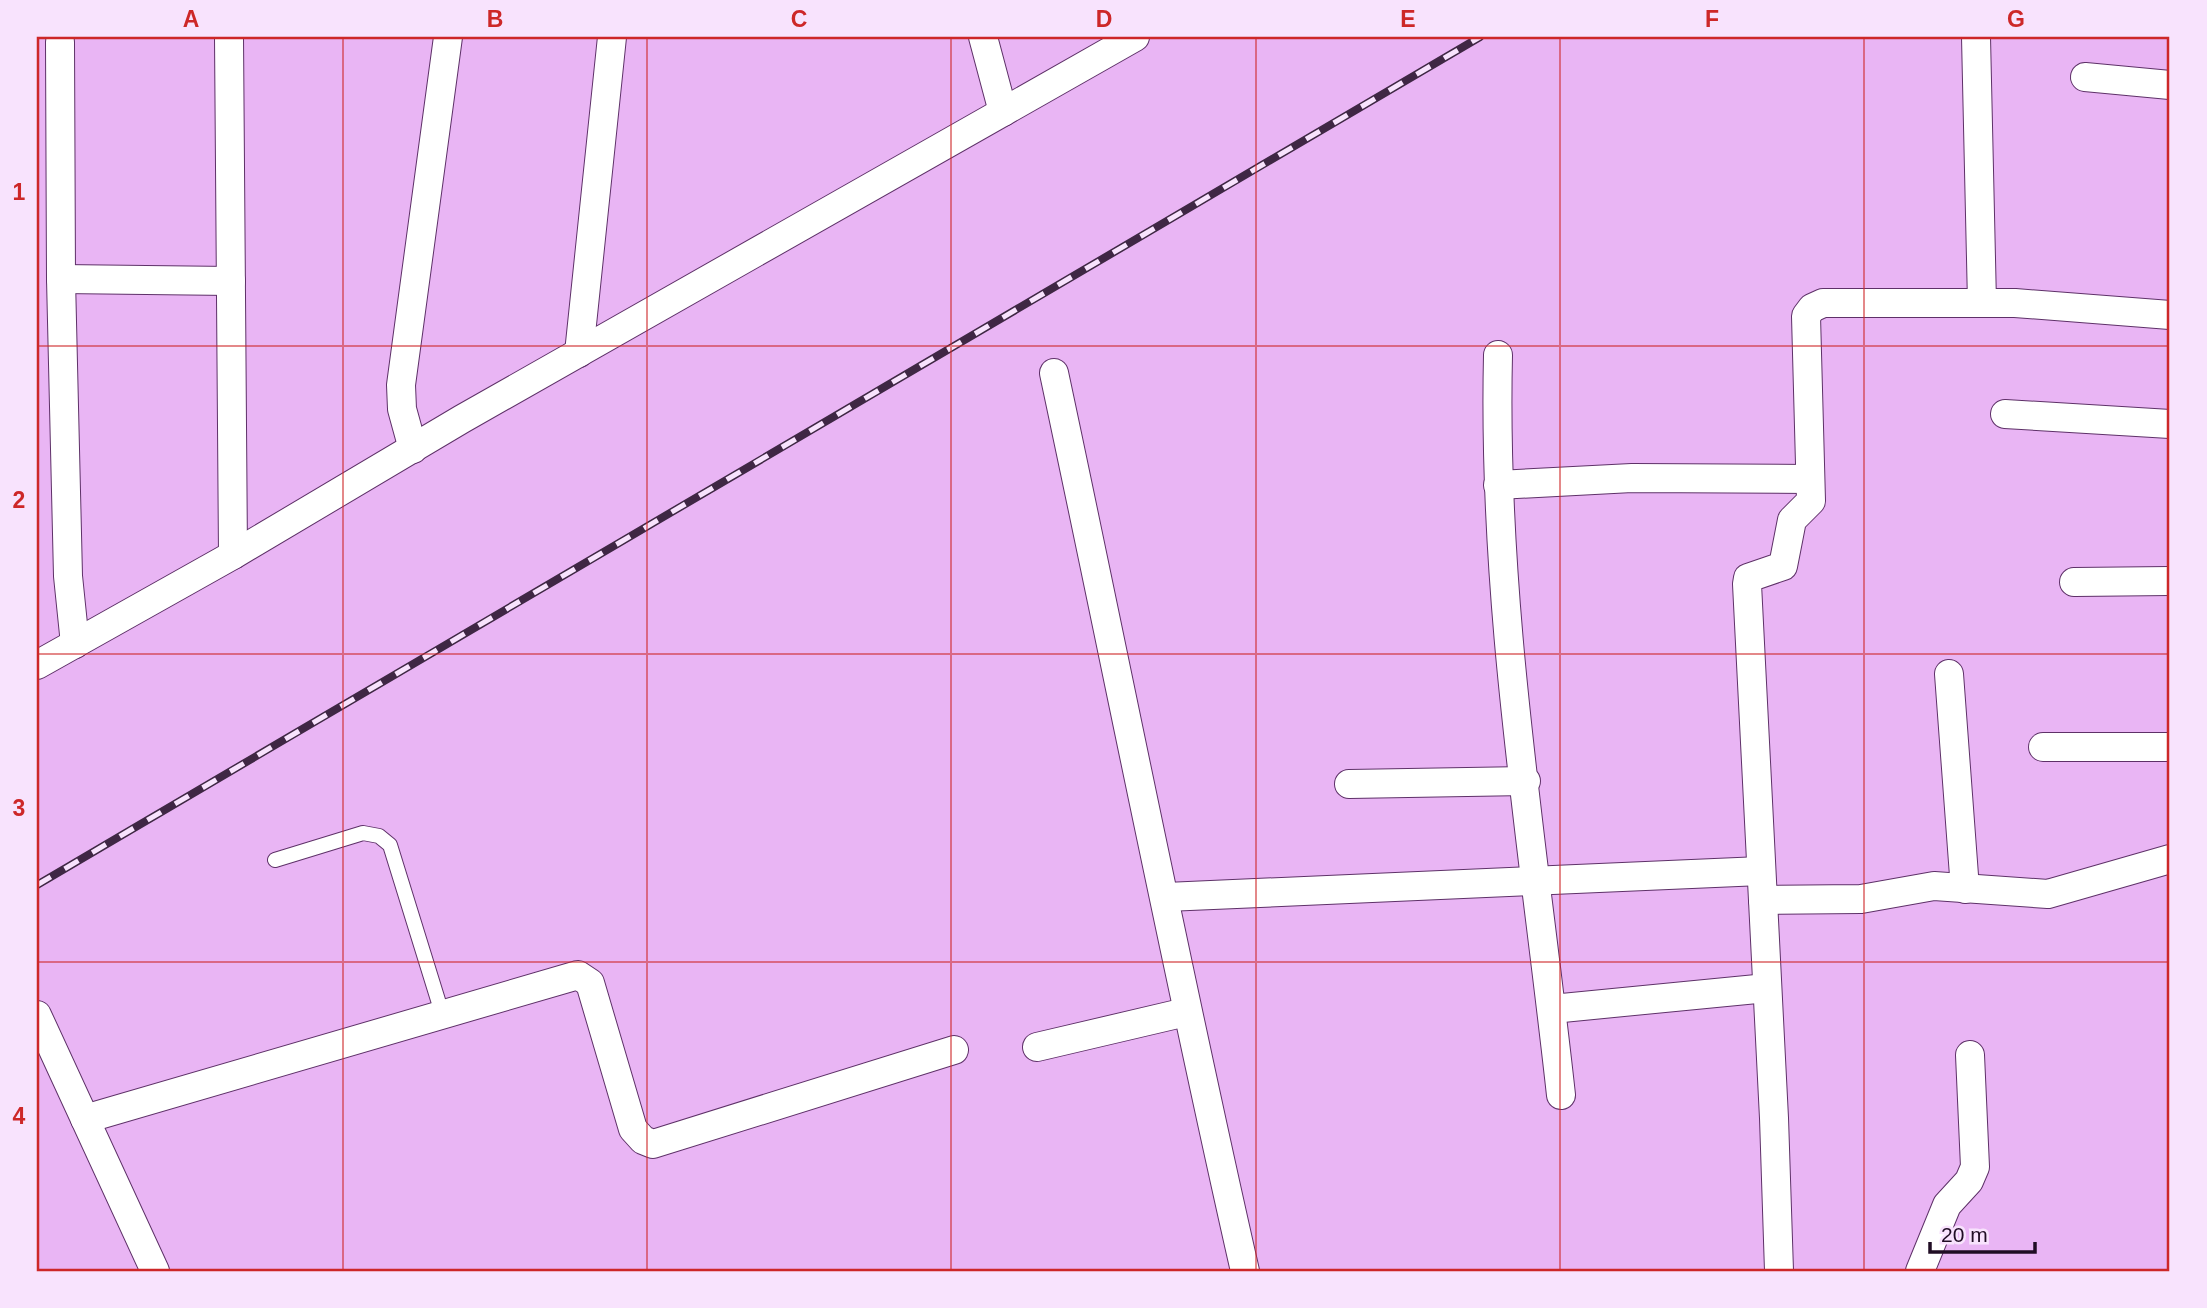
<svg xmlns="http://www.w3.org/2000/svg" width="2207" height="1308" viewBox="0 0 2207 1308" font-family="Arial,sans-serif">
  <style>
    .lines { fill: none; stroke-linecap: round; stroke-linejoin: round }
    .service-casing { stroke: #5e3168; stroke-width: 16 }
    .minor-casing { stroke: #5e3168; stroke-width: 30 }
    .service { stroke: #fff; stroke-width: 14 }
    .minor { stroke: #fff; stroke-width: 28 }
    .rail-casing { stroke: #3f2744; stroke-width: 8 }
    .rail { stroke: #f8e3fd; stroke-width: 5; stroke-dasharray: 16; stroke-linecap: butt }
    .grid { fill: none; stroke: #cd2728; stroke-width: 2; stroke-opacity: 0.55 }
    .neatline { fill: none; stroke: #cd2728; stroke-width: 2.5 }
    .grid-label { font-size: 23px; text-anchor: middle; font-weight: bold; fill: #cd2728 }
  </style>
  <rect width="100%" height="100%" fill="#e9b5f4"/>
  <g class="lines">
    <!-- service casing -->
    <g class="service-casing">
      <polyline id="service" points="275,860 363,833 379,836 390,845 442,1013"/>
    </g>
    <!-- minor casing -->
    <g class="minor-casing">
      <g id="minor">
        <polyline points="229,37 233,555"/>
        <polyline points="983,37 1003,112"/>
        <polyline points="1976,37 1982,303"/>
        <polyline points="60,42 61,279 68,576 75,644"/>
        <polyline points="2085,77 2170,85"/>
        <polyline points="61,279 231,281"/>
        <polyline points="579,353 612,37"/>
        <path d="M1498,355C1492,603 1534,849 1561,1095"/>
        <path d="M1054,373C1118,673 1177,973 1245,1271"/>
        <polyline points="2005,414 2170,424"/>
        <polyline points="413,449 402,409 401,385 448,37"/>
        <polyline points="1498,485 1632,478 1810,479"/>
        <polyline points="2074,582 2170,581"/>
        <polyline points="37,665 233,555 462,419 1135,37"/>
        <polyline points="1949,674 1965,889"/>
        <polyline points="2043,747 2170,747"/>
        <polyline points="1349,784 1526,781"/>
        <polyline points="1166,897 1761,871"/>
        <polyline points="1763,900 1861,899 1934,886 2048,894 2170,859"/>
        <polyline points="1552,1009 1767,988"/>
        <polyline points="37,1015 155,1271"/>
        <polyline points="1037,1047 1186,1012"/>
        <polyline points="85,1119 578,975 590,983 633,1129 643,1140 653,1144 954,1050"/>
        <polyline points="1779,1271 1774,1118 1747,584 1748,578 1783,566 1792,520 1811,501 1806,316 1812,308 1823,303 2015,303 2170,315"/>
        <polyline points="1920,1271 1947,1205 1969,1181 1975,1167 1970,1055"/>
      </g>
    </g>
    <!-- service -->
    <use href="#service" class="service"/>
    <!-- minor -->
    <use href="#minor" class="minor"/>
    <!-- rail casing -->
    <g class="rail-casing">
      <polyline id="rail" points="37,885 1480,37"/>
    </g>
    <!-- rail -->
    <use href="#rail" class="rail"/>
  </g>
  <!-- grid -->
  <path class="grid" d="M343,37V1271M647,37V1271M951,37V1271M1256,37V1271M1560,37V1271M1864,37V1271M37,346H2170M37,654H2170M37,962H2170"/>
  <!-- border -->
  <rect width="2207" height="1308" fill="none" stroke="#f8e3fd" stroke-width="77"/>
  <!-- scale -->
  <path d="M1930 1242v10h105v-10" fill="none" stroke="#200d24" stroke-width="3.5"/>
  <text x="1941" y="1242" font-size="21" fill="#200d24" stroke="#f8e3fd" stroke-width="5" paint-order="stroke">20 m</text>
  <rect x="38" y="38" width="2130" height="1232" class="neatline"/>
  <g class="grid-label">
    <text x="191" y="27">A</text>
    <text x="495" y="27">B</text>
    <text x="799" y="27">C</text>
    <text x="1104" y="27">D</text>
    <text x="1408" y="27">E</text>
    <text x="1712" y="27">F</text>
    <text x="2016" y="27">G</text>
    <text x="19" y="200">1</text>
    <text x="19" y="508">2</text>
    <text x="19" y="816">3</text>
    <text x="19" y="1124">4</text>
  </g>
</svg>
